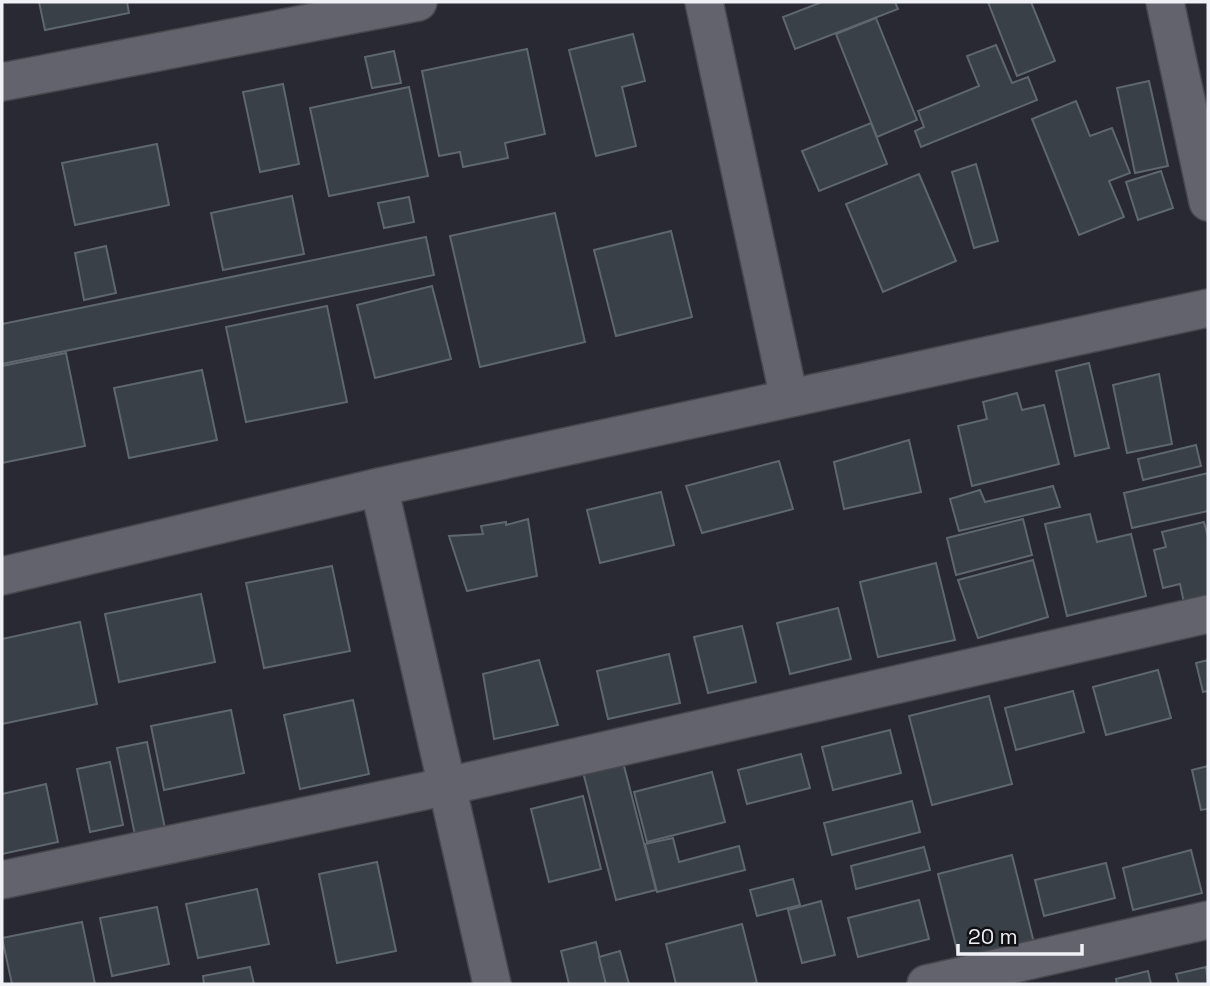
<svg xmlns="http://www.w3.org/2000/svg" width="1210" height="986" viewBox="0 0 1210 986" font-family="'Space Grotesk',sans-serif">
  <style>
    .building { fill: #394047; stroke: #5f676e; stroke-width: 2 }
    .lines { fill: none; stroke-linecap: round; stroke-linejoin: round }
    .minor-casing { stroke: #47484e; stroke-width: 40 }
    .minor { stroke: #62636d; stroke-width: 37 }
  </style>
  <rect width="100%" height="100%" fill="#282932"/>
  <!-- building -->
  <g class="building">
    <polygon points="39,2 127,2 129,13 45,30"/>
    <polygon points="822,2 895,2 898,9 795,49 783,17"/>
    <polygon points="988,2 1031,2 1055,61 1017,76"/>
    <polygon points="876,18 917,120 877,137 836,34"/>
    <polygon points="633,34 645,81 622,87 636,146 596,156 569,50"/>
    <polygon points="996,45 1012,83 1028,77 1037,100 921,147 915,131 924,127 918,111 979,86 967,56"/>
    <polygon points="527,49 545,134 505,143 508,158 463,167 460,152 439,156 422,71"/>
    <polygon points="394,51 401,83 372,88 365,57"/>
    <polygon points="1149,81 1168,166 1135,173 1117,88"/>
    <polygon points="283,84 299,164 260,172 243,92"/>
    <polygon points="409,87 428,176 329,196 310,108"/>
    <polygon points="1076,101 1090,136 1112,128 1130,173 1109,181 1124,217 1079,235 1032,119"/>
    <polygon points="871,123 887,164 819,191 802,151"/>
    <polygon points="157,144 169,205 75,225 62,163"/>
    <polygon points="976,164 998,241 974,248 952,172"/>
    <polygon points="1161,171 1173,208 1138,220 1126,182"/>
    <polygon points="919,174 956,261 883,292 846,204"/>
    <polygon points="292,196 304,254 223,270 211,213"/>
    <polygon points="409,197 414,222 384,228 378,203"/>
    <polygon points="555,213 585,342 480,367 450,236"/>
    <polygon points="671,231 692,317 616,336 594,250"/>
    <polygon points="426,237 434,275 2,364 2,324"/>
    <polygon points="106,246 116,293 84,300 75,253"/>
    <polygon points="432,286 451,359 375,378 357,305"/>
    <polygon points="327,306 347,402 246,422 226,327"/>
    <polygon points="66,353 85,446 2,463 2,366"/>
    <polygon points="1089,363 1109,448 1075,456 1056,371"/>
    <polygon points="202,370 217,440 129,458 114,388"/>
    <polygon points="1159,374 1172,444 1127,453 1113,385"/>
    <polygon points="1017,393 1022,410 1044,405 1059,464 972,486 958,426 987,419 983,402"/>
    <polygon points="909,440 921,492 844,509 834,462"/>
    <polygon points="1196,445 1201,466 1143,480 1138,459"/>
    <polygon points="779,461 793,509 702,533 686,486"/>
    <polygon points="1208,473 1208,511 1132,528 1124,493"/>
    <polygon points="1053,486 1060,507 959,531 950,499 980,490 985,502"/>
    <polygon points="661,492 674,545 600,563 587,510"/>
    <polygon points="1090,514 1097,542 1131,534 1146,596 1067,616 1045,524"/>
    <polygon points="528,519 537,576 467,591 449,536 483,534 481,526 506,522 506,525"/>
    <polygon points="1023,519 1032,555 956,575 947,538"/>
    <polygon points="1204,522 1208,537 1208,597 1184,603 1180,584 1163,588 1154,550 1166,547 1162,532"/>
    <polygon points="1033,560 1048,617 978,638 958,580"/>
    <polygon points="936,563 955,640 878,657 860,582"/>
    <polygon points="332,566 350,651 264,668 246,583"/>
    <polygon points="201,594 215,662 119,682 105,614"/>
    <polygon points="838,608 851,659 790,674 777,623"/>
    <polygon points="80,622 97,704 2,724 2,639"/>
    <polygon points="742,626 756,682 708,693 694,637"/>
    <polygon points="669,654 680,703 608,719 597,671"/>
    <polygon points="539,660 558,725 494,739 483,674"/>
    <polygon points="1208,660 1208,691 1203,692 1196,663"/>
    <polygon points="1158,670 1171,718 1106,735 1093,687"/>
    <polygon points="1073,691 1084,732 1016,750 1005,708"/>
    <polygon points="989,696 1012,784 932,805 909,716"/>
    <polygon points="353,700 369,774 300,789 284,715"/>
    <polygon points="231,710 244,773 164,790 151,726"/>
    <polygon points="890,730 901,773 833,790 822,747"/>
    <polygon points="147,742 166,833 136,840 117,748"/>
    <polygon points="801,754 810,788 747,804 738,770"/>
    <polygon points="110,762 123,825 90,832 77,769"/>
    <polygon points="623,762 656,890 616,900 583,772"/>
    <polygon points="1208,766 1208,809 1201,810 1192,770"/>
    <polygon points="712,772 725,822 647,842 634,792"/>
    <polygon points="46,784 58,842 2,854 2,794"/>
    <polygon points="583,796 601,869 549,882 531,809"/>
    <polygon points="912,801 920,832 832,855 824,823"/>
    <polygon points="673,838 679,862 739,846 745,870 657,892 645,844"/>
    <polygon points="924,847 930,870 856,889 851,866"/>
    <polygon points="1191,850 1202,893 1133,910 1123,868"/>
    <polygon points="1012,855 1034,943 960,962 938,874"/>
    <polygon points="377,862 396,951 337,963 319,874"/>
    <polygon points="1106,863 1115,898 1044,916 1035,880"/>
    <polygon points="793,879 800,905 757,916 750,890"/>
    <polygon points="257,889 269,944 198,958 186,904"/>
    <polygon points="919,900 929,939 858,957 848,918"/>
    <polygon points="821,901 835,955 802,963 788,910"/>
    <polygon points="157,907 169,964 112,976 100,918"/>
    <polygon points="82,922 95,984 12,984 2,938"/>
    <polygon points="742,924 757,983 751,984 676,984 666,944"/>
    <polygon points="596,942 606,984 569,984 561,951"/>
    <polygon points="620,951 629,984 606,984 599,957"/>
    <polygon points="250,967 254,984 204,984 203,976"/>
    <polygon points="1206,967 1208,984 1179,984 1176,974"/>
    <polygon points="1148,971 1151,984 1117,984 1116,979"/>
  </g>
  <g class="lines">
    <!-- minor casing -->
    <g class="minor-casing">
      <g id="minor">
        <polyline points="704,2 789,398"/>
        <polyline points="1165,2 1208,202"/>
        <polyline points="2,82 418,2"/>
        <polyline points="379,487 492,984"/>
        <polyline points="2,576 379,487 1208,308"/>
        <polyline points="2,880 448,786 1208,614"/>
        <polyline points="926,984 1208,920"/>
      </g>
    </g>
    <!-- minor -->
    <use href="#minor" class="minor"/>
  </g>
  <!-- border -->
  <rect width="1210" height="986" fill="none" stroke="#f0f1f6" stroke-width="7"/>
  <!-- scale -->
  <path d="M958 944v10h124v-10" fill="none" stroke="#f0f1f6" stroke-width="3.5"/>
  <text x="968" y="944" font-size="21" fill="#f0f1f6" stroke="#121216" stroke-width="5" paint-order="stroke">20 m</text>
</svg>
